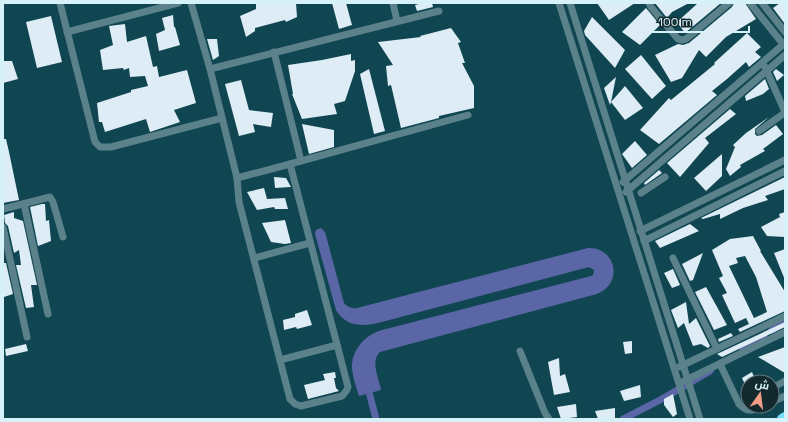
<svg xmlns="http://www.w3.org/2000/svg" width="788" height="422" viewBox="0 0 788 422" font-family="'Space Grotesk',Cairo,sans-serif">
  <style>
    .water { fill: #5b66a6 }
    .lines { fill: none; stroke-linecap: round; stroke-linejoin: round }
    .canal { stroke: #5b66a6; stroke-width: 7 }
    .building { fill: #ddecf5; fill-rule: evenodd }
    .minor { stroke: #5b818b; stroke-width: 7 }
    .highway { stroke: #77dcf4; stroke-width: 10 }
  </style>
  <rect width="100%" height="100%" fill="#0f4651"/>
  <!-- water -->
  <path class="water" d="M321,228L325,232L344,303C347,307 352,309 357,308L588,248C616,247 624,283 597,294L380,352C370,361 379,379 381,390L359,396C356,387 353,378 352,369C351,350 365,335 382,330L591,276L593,275L594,270L589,267L378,323C362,327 345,326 336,310L315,234L316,230Z"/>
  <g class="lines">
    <!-- canal -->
    <g class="canal">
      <polyline points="772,330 785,321"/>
      <polyline points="743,350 764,336"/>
      <polyline points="367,384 376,419"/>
      <polyline points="623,419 662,399 710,371"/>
    </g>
  </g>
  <!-- building -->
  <g class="building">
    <polygon points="256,3 296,3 297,17 286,22 285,20 255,28 255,31 246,37 240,16 256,9"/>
    <polygon points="332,3 346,3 352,25 339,29"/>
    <polygon points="423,3 432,3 433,7 417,11 415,5"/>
    <polygon points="597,3 635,3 609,20"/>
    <polygon points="655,3 689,3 672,12 667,18"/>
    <polygon points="698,3 721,3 685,33 677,22"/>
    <polygon points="734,3 745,3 756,19 726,37 706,57 699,50 682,78 671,82 655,55 678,44 683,45 689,43 732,7"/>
    <polygon points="780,3 785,3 785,24 773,8"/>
    <polygon points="646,8 660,25 640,45 622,32"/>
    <polygon points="173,15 174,27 175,27 180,45 159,51 156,34 165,30 162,18"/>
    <polygon points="51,16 62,62 37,68 26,22"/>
    <polygon points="592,17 625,50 615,68 585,35 584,31"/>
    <polygon points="125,24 127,42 146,36 153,67 157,66 159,77 187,70 196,103 174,110 180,122 150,132 146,119 105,132 102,122 99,122 97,103 131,92 131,90 148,86 145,76 130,77 129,68 124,70 123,68 103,70 100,50 113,45 109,26"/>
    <polygon points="451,28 461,42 458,43 465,63 462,63 474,86 474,108 439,116 439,118 401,128 391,85 388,86 386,66 393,65 378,42 421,37 420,36"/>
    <polygon points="747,33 761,47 755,52 761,57 749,67 746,62 727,79 712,91 717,95 659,144 640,130 669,98 671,100 715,64 714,63"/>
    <polygon points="207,39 217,39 219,56 213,60"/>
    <polygon points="351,54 351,61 355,60 355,71 345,101 334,104 337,114 302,119 292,94 293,94 288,65 322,60"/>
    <polygon points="641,55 666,86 652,99 625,69"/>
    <polygon points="3,61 12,61 18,79 3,83"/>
    <polygon points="369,69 385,131 374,134 360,74"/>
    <polygon points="776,69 784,75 777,81 773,72"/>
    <polygon points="616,77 611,102 610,105 604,88"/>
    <polygon points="765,79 769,89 763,94 746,101 745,96"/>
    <polygon points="241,80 249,110 273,113 271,127 253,124 255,132 239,136 225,84"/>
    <polygon points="625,86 643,108 625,120 611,102"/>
    <polygon points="730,109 736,114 705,138 709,143 680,177 667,163"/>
    <polygon points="769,117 755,129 755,134 757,136 762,135 776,125 783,134 763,149 765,151 740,165 741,167 730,176 726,169 735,147 733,145 746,133"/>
    <polygon points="302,124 334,130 334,147 309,154"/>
    <polygon points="3,139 6,139 9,152 19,200 3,203"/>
    <polygon points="635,141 647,155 632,168 622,154"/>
    <polygon points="722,154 722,176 706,191 694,178"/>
    <polygon points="659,170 662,173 645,185 644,183"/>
    <polygon points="274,177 286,178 291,187 275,188"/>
    <polygon points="785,177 785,189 765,196 768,200 743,208 720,219 720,214 703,219 701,218"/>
    <polygon points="264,188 267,199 285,198 288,209 275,209 274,207 257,210 247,192"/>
    <polygon points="42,204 45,204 46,221 49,220 51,241 38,246 30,207"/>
    <polygon points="14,212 14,218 23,221 37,285 31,285 34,307 26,308 16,265 21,265 19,250 14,253 8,226 5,223 4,215"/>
    <polygon points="785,212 785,237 767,236 761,227 780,217 779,214"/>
    <polygon points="285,220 291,243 285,244 271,242 262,223"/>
    <polygon points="690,224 699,231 660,248 655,241"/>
    <path d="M753,236L761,251H760L785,292V311L740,332L738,329L749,324L746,318L735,323L722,295L727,293L719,278L723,276L712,250L730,239ZM745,256L756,277L767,312L754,318L729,266L738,263L736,258Z"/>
    <polygon points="785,249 785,280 774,253"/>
    <polygon points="703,253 693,280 690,281 682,264"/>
    <polygon points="3,263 6,263 13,294 4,297"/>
    <polygon points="673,269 680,285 672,288 664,273"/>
    <polygon points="706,287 727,325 714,330 695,292"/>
    <polygon points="686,302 689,324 696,318 710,346 708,348 701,344 693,346 684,323 678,328 671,310"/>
    <polygon points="307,310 312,325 297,329 296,327 284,330 283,320 295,317 295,314"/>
    <polygon points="785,322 785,327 722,357 717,354"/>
    <polygon points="731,333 733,336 719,342 718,339"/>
    <polygon points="632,341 632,353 625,354 623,342"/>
    <polygon points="26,344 28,351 6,356 5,349"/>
    <polygon points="785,347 785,373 758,357"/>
    <polygon points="559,358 560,376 565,374 570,392 554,395 548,362"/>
    <polygon points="335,372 336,378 334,378 336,388 339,391 308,399 304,385 325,380 323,374"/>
    <polygon points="752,372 756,382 748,382 748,391 742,378"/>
    <polygon points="640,385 641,397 624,401 620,391"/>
    <polygon points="673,394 677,414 673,417 664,405 664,399"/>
    <polygon points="576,404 577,417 561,419 557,407"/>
    <polygon points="615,408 615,418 612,419 598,419 595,411"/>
  </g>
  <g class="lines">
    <!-- minor -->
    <g class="minor">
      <polyline points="60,3 95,142 100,147 111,147 222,118"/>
      <polyline points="191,3 210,69 237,178 239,202 290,399 295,404 301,406 342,396 347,390 348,387 290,164"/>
      <polyline points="393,3 397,21"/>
      <polyline points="559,3 690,419"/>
      <polyline points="570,3 700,419"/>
      <polyline points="649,3 651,7 678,39 682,40 686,39 729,3"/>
      <polyline points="750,3 783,44"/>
      <polyline points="762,3 785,32"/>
      <polyline points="67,32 178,3"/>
      <polyline points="274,52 301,161"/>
      <polyline points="210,69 439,11"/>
      <polyline points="759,131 783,114 785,112 765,67"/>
      <polyline points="237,178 290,164 468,115"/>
      <polyline points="623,182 785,43"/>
      <polyline points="626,192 785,55"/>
      <polyline points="641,193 665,177"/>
      <polyline points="24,204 48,314"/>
      <polyline points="3,209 50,197 53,202 63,237"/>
      <polyline points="3,227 27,337"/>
      <polyline points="640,231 785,160"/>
      <polyline points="644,241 785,171"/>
      <polyline points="254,258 310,243"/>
      <polyline points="673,258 717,349"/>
      <polyline points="520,351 545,413 549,419"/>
      <polyline points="280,360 337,345"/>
      <path d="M720,364L739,404C747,413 753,411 764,406"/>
      <polyline points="679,367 785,316"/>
      <polyline points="684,381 785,332"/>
      <polyline points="772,388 785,381"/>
      <polyline points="772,402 785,396"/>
    </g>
    <!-- highway -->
    <polyline class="highway" points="782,419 785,417"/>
  </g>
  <!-- border -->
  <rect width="788" height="422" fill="none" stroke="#d6f1f7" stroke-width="8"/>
  <!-- north arrow -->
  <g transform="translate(760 394) rotate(14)"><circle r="19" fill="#14292e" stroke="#62797e"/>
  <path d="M0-3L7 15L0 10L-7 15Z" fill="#f49e88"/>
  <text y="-6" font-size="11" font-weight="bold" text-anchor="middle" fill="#d6f1f7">ش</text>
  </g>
  <!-- scale -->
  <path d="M652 26v6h97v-6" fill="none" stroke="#d6f1f7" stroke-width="2"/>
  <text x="658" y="26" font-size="12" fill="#d6f1f7" stroke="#14292e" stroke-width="3" paint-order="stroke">100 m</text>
</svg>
